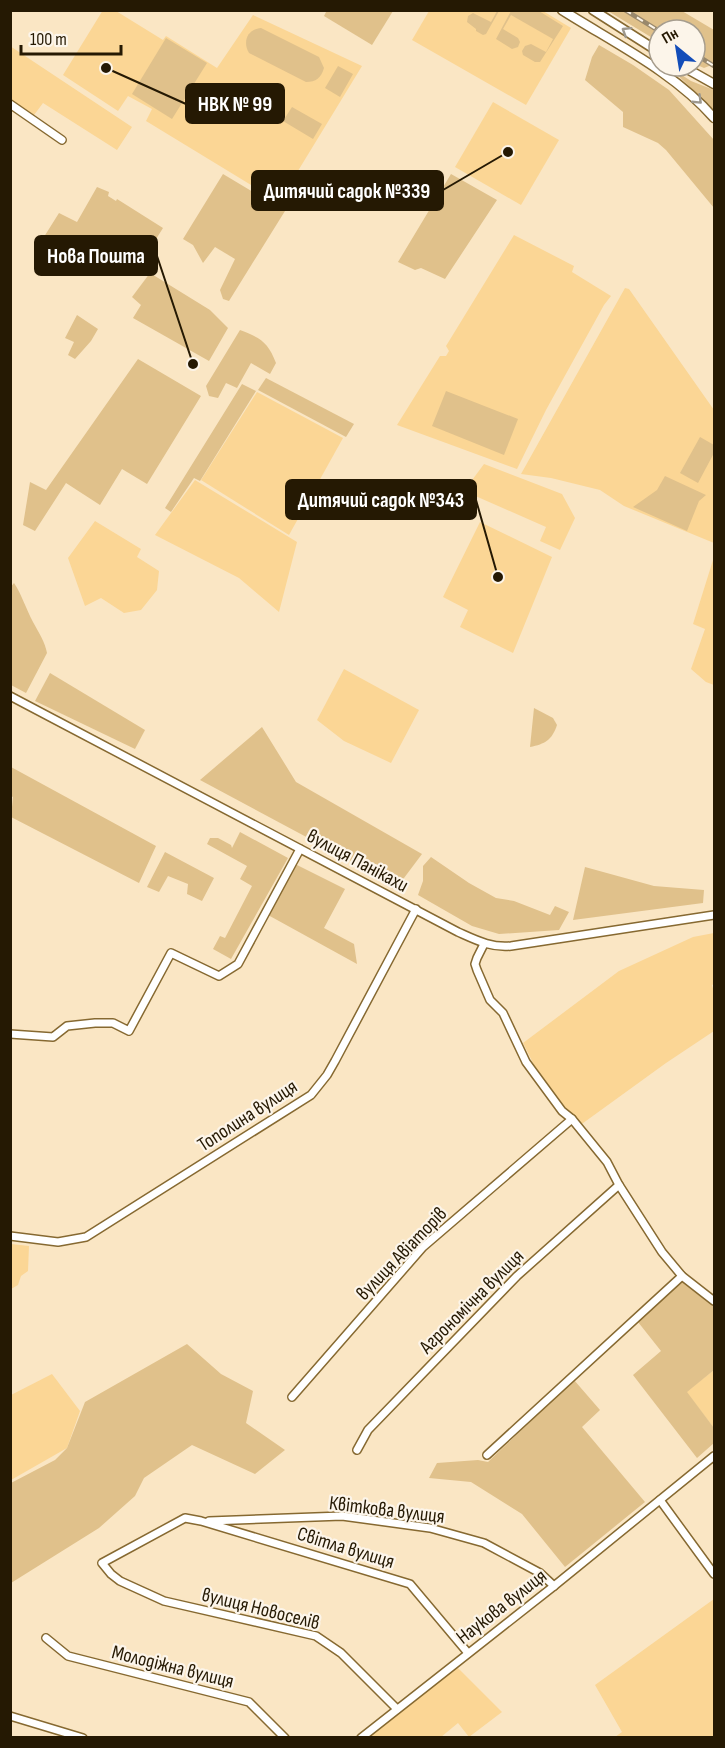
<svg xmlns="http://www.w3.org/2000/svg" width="725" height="1748" viewBox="0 0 725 1748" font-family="'Sofia Sans Condensed',sans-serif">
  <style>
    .built { fill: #fbd695 }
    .green { fill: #e0c18b }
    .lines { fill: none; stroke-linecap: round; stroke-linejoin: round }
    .minor-casing { stroke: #866931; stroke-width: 10 }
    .major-casing { stroke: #866931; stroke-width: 11 }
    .minor { stroke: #fff; stroke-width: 7 }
    .major { stroke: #fff; stroke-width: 8 }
    .rail-casing { stroke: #99886c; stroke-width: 4.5 }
    .rail { stroke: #fcf5ea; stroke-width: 2; stroke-dasharray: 7; stroke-linecap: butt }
    .oneway { stroke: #9d988e }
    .labels { text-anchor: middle; stroke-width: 4.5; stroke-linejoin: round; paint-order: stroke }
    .street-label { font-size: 20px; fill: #251903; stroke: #fcf5ea }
    .leader { fill: none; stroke: #251903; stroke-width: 2 }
    .callout-dot { fill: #251903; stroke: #fcf5ea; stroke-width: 2 }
    .callout { fill: #251903; stroke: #251903; stroke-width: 2 }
    .callout-label { font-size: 21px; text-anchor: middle; font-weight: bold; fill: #fff }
  </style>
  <rect width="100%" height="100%" fill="#fae6c4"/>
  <!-- built -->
  <g class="built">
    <polygon points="103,10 116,11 163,40 166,36 217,68 253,15 362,66 279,202 146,121 152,109 128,96 118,111 63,75"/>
    <polygon points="429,11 543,11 571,28 526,105 412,40"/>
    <polygon points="10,46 132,127 117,150 43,103 34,115 11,100"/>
    <polygon points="493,102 559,140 521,205 455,167"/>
    <polygon points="514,235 574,266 572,272 611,296 604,305 546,410 517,469 397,425 440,356 446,356 449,351 446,346"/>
    <polygon points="625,288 629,289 714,410 714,543 624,506 600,490 551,478 521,474"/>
    <polygon points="257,392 343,438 289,535 201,480"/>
    <polygon points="484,464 562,494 575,518 560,550 540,541 546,527 464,491"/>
    <polygon points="195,480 297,542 279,612 239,578 155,535"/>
    <polygon points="95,521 141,549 137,557 159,571 157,590 141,610 124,613 101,598 85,606 68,558"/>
    <polygon points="480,522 552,557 513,653 460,627 468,610 443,597"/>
    <polygon points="713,560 714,561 714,685 706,682 691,669 705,629 693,624"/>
    <polygon points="344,669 419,710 391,763 344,741 317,720"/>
    <polygon points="714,933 714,984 712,985 714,992 714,1031 666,1063 579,1126 534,1065 523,1043 619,971 693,937"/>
    <polygon points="11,1244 29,1246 28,1271 21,1276 18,1285 11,1289"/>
    <polygon points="714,1370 714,1428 686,1392"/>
    <polygon points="52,1374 80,1411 67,1448 11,1480 11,1395"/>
    <polygon points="714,1599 714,1737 615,1737 622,1732 595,1685"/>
    <polygon points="457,1667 502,1712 469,1737 458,1723 441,1737 367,1738 407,1704"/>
  </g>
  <!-- green -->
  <g class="green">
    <polygon points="327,10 393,10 393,11 372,45 324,16"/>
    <polygon points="497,11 499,11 486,34 483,35 476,31 476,29 467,22 468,16 473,13 491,22"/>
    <polygon points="511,11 539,11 563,26 540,62 535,62 523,55 522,51 525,46 531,44 546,52 553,39 511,15 503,29 518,38 520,42 518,47 512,49 496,39"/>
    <polygon points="608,11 682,11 714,30 714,64 704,68 695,64 695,30 659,30 659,42"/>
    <path d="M261,28L319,57L324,68C321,78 316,82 306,82L249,53C242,41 248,29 261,28Z"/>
    <polygon points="166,38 207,63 172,119 132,94"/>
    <polygon points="599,45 633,65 669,90 714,140 714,208 666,150 658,143 623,127 623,112 585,80 592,57"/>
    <polygon points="338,66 353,74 340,97 325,88"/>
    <polygon points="668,66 691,81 714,90 714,110"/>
    <polygon points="292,107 322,124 313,139 283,121"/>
    <polygon points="223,174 285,211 229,301 223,299 220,290 235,259 215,247 203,263 193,245 183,239"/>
    <polygon points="451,174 497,200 445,279 421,268 415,270 398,262"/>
    <polygon points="97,187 109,192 108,196 116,201 117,199 163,228 136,271 110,253 92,248 78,273 37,248 59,213 77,222"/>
    <polygon points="150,273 210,310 228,328 209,361 133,318 141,305 132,297"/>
    <polygon points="77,315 98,329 91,341 75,359 68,355 74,342 65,338"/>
    <path d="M240,330C261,338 268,342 276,363L270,374L251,363L237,388L226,383L218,398L209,396L206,386Z"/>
    <polygon points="138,359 201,396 147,484 122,469 100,505 66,483 35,531 23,525 30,482 46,490"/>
    <polygon points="266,378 354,424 346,437 258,390"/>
    <polygon points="242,384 256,391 200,481 194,478 171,512 165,508"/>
    <polygon points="446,391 518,419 504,455 432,426"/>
    <polygon points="700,437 714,445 714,453 698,483 680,473"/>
    <polygon points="665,476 706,495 699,501 687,531 633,507 657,490"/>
    <path d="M14,583C22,595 26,609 33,622C39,633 45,642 47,653L26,693L11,685L10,588Z"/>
    <polygon points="50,673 145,730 135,749 35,701"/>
    <path d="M534,708L553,718L557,725C552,740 545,744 530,747Z"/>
    <polygon points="262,727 296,782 422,854 398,886 200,780"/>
    <polygon points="11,767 156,846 139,883 11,817 13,797 11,796"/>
    <polygon points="240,832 288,858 231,959 213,949 220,936 225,938 252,886 240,879 247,866 207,844 210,838 218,838 231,845 232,848"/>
    <polygon points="165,852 214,878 202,901 187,894 188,884 168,876 159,892 147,887"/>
    <polygon points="431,857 469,883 496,898 514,901 550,915 555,906 569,912 559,930 499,934 472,926 418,895 423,881 423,866"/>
    <polygon points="295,864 345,889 324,928 354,944 357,964 268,915"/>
    <polygon points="585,867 654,886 704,890 703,903 573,920"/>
    <polygon points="682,1280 714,1303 714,1370 687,1392 714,1428 714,1443 697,1458 633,1375 661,1351 638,1322"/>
    <polygon points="187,1344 221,1374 253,1391 246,1423 285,1450 255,1474 192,1445 144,1478 135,1496 99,1528 11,1583 11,1483 55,1460 67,1448 85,1402"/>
    <polygon points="574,1380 600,1410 582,1427 645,1502 565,1567 522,1514 471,1482 429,1478 437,1463 478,1460 488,1462"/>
  </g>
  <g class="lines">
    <!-- minor casing -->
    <g class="minor-casing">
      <g id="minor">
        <polyline points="10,104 62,140"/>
        <path d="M10,696L458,932C476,940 491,948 511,946L714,915"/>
        <polyline points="484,944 477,958 475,964 477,970 490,1000 503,1013 526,1062 562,1111 572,1119 607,1162 619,1185 662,1252 682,1276 714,1301"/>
        <polyline points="10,1034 53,1037 67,1026 95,1023 113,1023 129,1031 171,953 219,976 238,964 300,849"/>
        <polyline points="10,1236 58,1242 86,1237 311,1095 327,1075 335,1061 416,909"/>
        <polyline points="292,1397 423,1247 572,1119"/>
        <polyline points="357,1450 368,1430 517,1276 619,1185"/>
        <polyline points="487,1455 682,1276"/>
        <polyline points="660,1500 714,1574"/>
        <polyline points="209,1521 342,1516 430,1528 484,1543 540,1573 554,1586"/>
        <polyline points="46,1638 68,1656 249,1702 285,1738"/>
        <polyline points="397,1709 341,1653 316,1636 164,1601 120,1581 111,1574 102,1563 185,1518 201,1521 410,1584 468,1653"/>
        <polyline points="10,1716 83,1738"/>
        <polyline points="361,1738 554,1586 714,1456"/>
      </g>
    </g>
    <!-- major casing -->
    <g class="major-casing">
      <g id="major">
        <path d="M562,10C614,43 674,72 714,118"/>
        <polyline points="593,10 659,52"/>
        <polyline points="682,66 714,84"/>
      </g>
    </g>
    <!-- minor -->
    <use href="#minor" class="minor"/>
    <!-- major -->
    <use href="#major" class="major"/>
    <!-- rail casing -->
    <g class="rail-casing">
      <g id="rail">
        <polyline points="625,10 659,31"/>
        <polyline points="695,54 714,66"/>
      </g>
    </g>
    <!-- rail -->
    <use href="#rail" class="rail"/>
  </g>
  <!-- one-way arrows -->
  <defs><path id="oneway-chevron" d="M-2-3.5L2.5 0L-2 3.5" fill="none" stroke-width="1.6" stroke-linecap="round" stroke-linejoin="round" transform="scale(1.5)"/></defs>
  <g class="oneway">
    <use href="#oneway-chevron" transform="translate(626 31) rotate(-148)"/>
    <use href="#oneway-chevron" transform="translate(698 100) rotate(44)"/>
  </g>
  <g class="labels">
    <!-- street labels -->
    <g class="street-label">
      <text transform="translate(358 860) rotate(28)" y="7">вулиця Панікахи</text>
      <text transform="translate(247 1115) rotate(-33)" y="7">Тополина вулиця</text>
      <text transform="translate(401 1253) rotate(-46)" y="7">вулиця Авіаторів</text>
      <text transform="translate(471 1301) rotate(-45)" y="7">Агрономічна вулиця</text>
      <text transform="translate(387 1509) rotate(7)" y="7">Квіткова вулиця</text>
      <text transform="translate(346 1547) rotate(17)" y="7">Світла вулиця</text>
      <text transform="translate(501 1606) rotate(-38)" y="7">Наукова вулиця</text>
      <text transform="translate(261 1608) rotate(14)" y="7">вулиця Новоселів</text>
      <text transform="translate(173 1666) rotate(14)" y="7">Молодіжна вулиця</text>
    </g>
  </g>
  <!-- callouts -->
  <path class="leader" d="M106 68L186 104M508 152L443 190M193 364L157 256M498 577L476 500"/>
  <g class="callout-dot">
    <circle cx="106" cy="68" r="6"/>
    <circle cx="508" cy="152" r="6"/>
    <circle cx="193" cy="364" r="6"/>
    <circle cx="498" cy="577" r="6"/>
  </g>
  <g class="callout">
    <rect x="186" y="84" width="98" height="39" rx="6"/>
    <rect x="252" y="171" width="191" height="39" rx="6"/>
    <rect x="35" y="236" width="122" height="39" rx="6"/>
    <rect x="286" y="480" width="190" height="39" rx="6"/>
  </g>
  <g class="callout-label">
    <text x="235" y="111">НВК № 99</text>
    <text x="347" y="198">Дитячий садок №339</text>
    <text x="96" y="263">Нова Пошта</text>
    <text x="381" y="507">Дитячий садок №343</text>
  </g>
  <!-- border -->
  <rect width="725" height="1748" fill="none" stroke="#251903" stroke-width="24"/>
  <!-- north arrow -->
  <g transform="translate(677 48) rotate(330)"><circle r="28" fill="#fcf5ea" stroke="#a69d8e" stroke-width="1.5"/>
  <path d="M0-4.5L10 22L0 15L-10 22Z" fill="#134db9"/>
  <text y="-9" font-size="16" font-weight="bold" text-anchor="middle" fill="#251903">Пн</text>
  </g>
  <!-- scale -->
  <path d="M21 45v9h100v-9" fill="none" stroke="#251903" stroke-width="3"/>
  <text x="30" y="45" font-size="18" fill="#251903" stroke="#fcf5ea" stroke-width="4.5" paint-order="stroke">100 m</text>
</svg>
